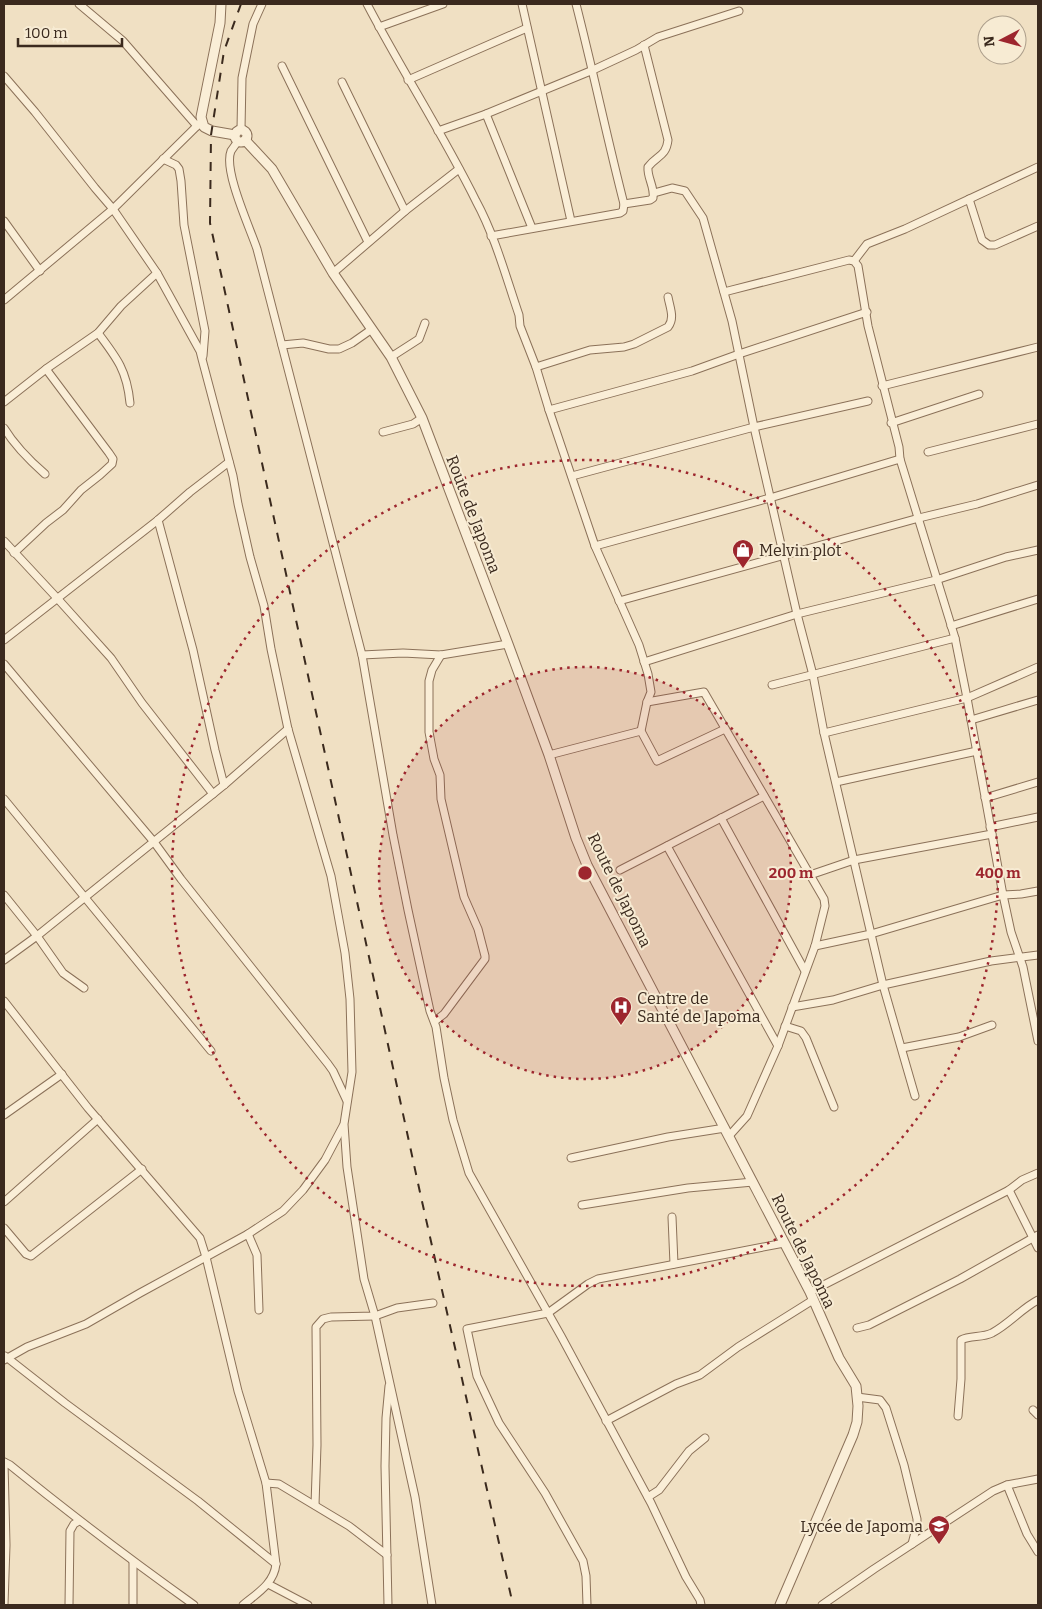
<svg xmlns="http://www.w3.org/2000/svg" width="1042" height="1609" viewBox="0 0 1042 1609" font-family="Bitter,serif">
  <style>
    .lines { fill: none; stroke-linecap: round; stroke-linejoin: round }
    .minor-casing { stroke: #8b7159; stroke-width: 9 }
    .tertiary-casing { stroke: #8b7159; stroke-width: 11 }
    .minor { stroke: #faeed7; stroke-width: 7 }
    .tertiary { stroke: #faeed7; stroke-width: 9 }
    .rail { stroke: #3b2a1e; stroke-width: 2; stroke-dasharray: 9 9; stroke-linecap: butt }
    .ring { fill: none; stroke: #9d262e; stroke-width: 2.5; stroke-dasharray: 2.5 5 }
    .labels { text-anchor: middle; stroke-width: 4; stroke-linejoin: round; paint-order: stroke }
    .street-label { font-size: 16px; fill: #3b2a1e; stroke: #f7ebd3 }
    .poi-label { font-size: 16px; fill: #3b2a1e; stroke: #f7ebd3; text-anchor: start }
    .centre { fill: #9d262e; stroke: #f7ebd3; stroke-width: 2.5 }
    .ring-label { font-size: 15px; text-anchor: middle; font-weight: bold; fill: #9d262e; stroke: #f7ebd3; stroke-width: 4; stroke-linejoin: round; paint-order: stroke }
  </style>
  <rect width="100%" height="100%" fill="#f0e0c3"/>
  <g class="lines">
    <!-- minor casing -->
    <g class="minor-casing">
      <g id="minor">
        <polyline points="79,4 123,41 197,126"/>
        <path d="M367,4C402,71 443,134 476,201C495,236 506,277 519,315L520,326L536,367L549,410L595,546L639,645L648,674L651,692L647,702L641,731L657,761L725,729"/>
        <polyline points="522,4 571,221"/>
        <polyline points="379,27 443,4"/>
        <polyline points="282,66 368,242"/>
        <polyline points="4,76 35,112 95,188 113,209 157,273 200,351 202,359 233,476 238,504 250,557 264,606 271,649 288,729 331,876 345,953 350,999 352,1072 344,1124 347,1167 364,1279 375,1316 415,1497 432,1605"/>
        <polyline points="408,80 527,28"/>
        <polyline points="342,82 405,211"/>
        <polyline points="486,114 532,228"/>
        <polyline points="241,129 242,78 253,24 262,4"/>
        <polyline points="438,131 486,114 593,70 636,50 658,37 739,11"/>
        <path d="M238,141C236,144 233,148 231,151C223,170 250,228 257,249L362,655L393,835L408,910L430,1011L436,1027L444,1078L453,1120L469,1173L561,1336L651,1503L686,1577L700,1600L701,1605"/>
        <polyline points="163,159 176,165 179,169 181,181 184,225 205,331 203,356"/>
        <polyline points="654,193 672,188 685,191 703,218 732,321 754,427 797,614 813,675 824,733 871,934 883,985 915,1096"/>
        <polyline points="969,199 982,240 989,245 995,245 1038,226"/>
        <path d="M624,204L650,200L653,198C655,187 647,178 648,167C657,155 666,157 668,140L644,45"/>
        <polyline points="4,221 40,271"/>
        <path d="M491,236L620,213L623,211L624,204C607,138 593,70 576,4"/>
        <polyline points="854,261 867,244 905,229 1038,167"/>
        <polyline points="333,273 405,211 459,169"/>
        <polyline points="724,292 849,260 854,261 858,266 868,326 899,447 900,459 955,638 967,698 1003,895 1011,932 1023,967 1038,1041"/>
        <polyline points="4,300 113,209 201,122"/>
        <path d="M98,333C117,358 127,371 130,403"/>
        <polyline points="282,345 303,343 329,349 339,349 352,343 372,329"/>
        <polyline points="391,357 419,339 425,323"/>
        <path d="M536,367L590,350L624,347L634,344L668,327C675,318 670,308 668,297"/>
        <polyline points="882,386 1038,347"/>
        <polyline points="4,402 46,369 98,333 121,306 157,273"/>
        <polyline points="549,410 692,371 739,354 867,312"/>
        <polyline points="891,423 979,394"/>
        <path d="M4,428C15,446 29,460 45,474"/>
        <polyline points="383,432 413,424 422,418"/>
        <polyline points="928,452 1038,424"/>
        <polyline points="572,476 754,427 868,401"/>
        <polyline points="158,520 193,650 215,750 224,785"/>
        <polyline points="4,541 57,598 111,658 142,703 213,794"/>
        <polyline points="595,546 770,498 900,459"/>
        <polyline points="14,553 46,523 63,510 81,490 100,475 112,464 113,459 109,453 46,369"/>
        <polyline points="619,601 919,518 977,504 1038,485"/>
        <polyline points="951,626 1038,599"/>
        <polyline points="4,640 158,520 190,492 229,462"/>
        <polyline points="362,655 403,653 441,655 508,644"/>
        <polyline points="644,662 797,614 936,580 1006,557 1038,550"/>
        <polyline points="4,664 154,842 181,879 328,1064 333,1071 347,1101"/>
        <polyline points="772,685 955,638"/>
        <polyline points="647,702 704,692 824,899 825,906 815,946 778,1046 747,1116 729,1136"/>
        <polyline points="971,720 1038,700"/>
        <polyline points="824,733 967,698 1038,667"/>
        <polyline points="549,755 641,731"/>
        <polyline points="836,782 977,751"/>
        <polyline points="985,798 1038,782"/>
        <polyline points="4,799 211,1051"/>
        <polyline points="721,818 805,971"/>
        <polyline points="990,827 1038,817"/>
        <polyline points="667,846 778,1046"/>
        <polyline points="620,870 764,796"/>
        <polyline points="810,875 854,860 992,834"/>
        <polyline points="4,895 37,936 63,973 84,988"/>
        <polyline points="815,946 871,934 1003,895 1021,894 1038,891"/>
        <polyline points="4,960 37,936 224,785 288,729"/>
        <path d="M4,1001L88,1108L200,1238L206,1257L238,1391L266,1483L276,1564C274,1584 256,1594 243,1605"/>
        <polyline points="792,1007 833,1000 883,985 991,961 1038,955"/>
        <polyline points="435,1021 444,1014 485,959 485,956 478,929 464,897 441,799 440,775 434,759 429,732 429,681 432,670 441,655"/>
        <polyline points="785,1026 801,1031 806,1038 834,1107"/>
        <polyline points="902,1048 959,1037 992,1025"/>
        <polyline points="4,1115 62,1074"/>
        <polyline points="571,1158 668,1137 725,1128"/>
        <polyline points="1009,1190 1038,1248"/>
        <polyline points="4,1202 98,1119"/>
        <polyline points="582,1205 688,1188 753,1182"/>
        <polyline points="672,1217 674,1264"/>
        <polyline points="4,1228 26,1254 31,1256 142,1169"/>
        <polyline points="248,1234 257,1255 259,1310"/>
        <polyline points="810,1292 1009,1190 1022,1180 1038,1173"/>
        <polyline points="857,1328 869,1325 960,1279 1038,1235"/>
        <polyline points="5,1356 65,1403 198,1501 276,1564"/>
        <polyline points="4,1360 27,1347 86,1324 140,1293 248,1234 283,1211 303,1190 325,1160 343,1126"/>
        <polyline points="857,1397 880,1400 886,1408 904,1465 917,1519 917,1525 912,1544"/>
        <polyline points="1033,1410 1038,1415"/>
        <path d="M958,1416L961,1379V1340C970,1335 982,1338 992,1333C1009,1324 1021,1309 1038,1300"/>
        <polyline points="606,1421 676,1384 700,1375 738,1347 813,1300"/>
        <path d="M4,1462L10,1465C70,1514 131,1560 194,1605"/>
        <polyline points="4,1462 6,1545 4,1605"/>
        <polyline points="266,1483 279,1484 349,1526 387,1555"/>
        <polyline points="1007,1485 1027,1534 1038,1552"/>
        <polyline points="648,1497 659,1490 689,1451 705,1438"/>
        <polyline points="315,1505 317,1445 316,1327 323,1319 331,1317 375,1316 397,1308 433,1303"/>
        <polyline points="133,1562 133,1605"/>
        <polyline points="268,1584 308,1605"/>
        <polyline points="69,1605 70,1531 74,1524 79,1521"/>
        <polyline points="388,1605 385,1466 386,1418 389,1386"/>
        <polyline points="587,1605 586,1576 583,1561 545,1493 499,1423 477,1376 467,1329 548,1313 588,1284 598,1279 784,1243"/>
        <polyline points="822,1605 874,1569 993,1491 1007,1485 1038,1479"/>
      </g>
    </g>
    <!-- tertiary casing -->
    <g class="tertiary-casing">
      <g id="tertiary">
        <polyline points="221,4 220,23 201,117 204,127 212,131 235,135"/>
        <circle cx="241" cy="136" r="6"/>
        <polyline points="245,140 272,169 333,273 391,357 422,418 508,644 549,755 576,838 587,865 810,1292 839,1358 856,1386 858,1406 857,1422 853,1435 780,1605"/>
      </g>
    </g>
    <!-- minor -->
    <use href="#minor" class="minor"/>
    <!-- tertiary -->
    <use href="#tertiary" class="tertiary"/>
    <!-- rail -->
    <polyline class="rail" points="241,4 224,51 211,135 210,223 421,1197 513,1605"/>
  </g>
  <!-- distance rings -->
  <circle cx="585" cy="873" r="206" fill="#9d262e" fill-opacity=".12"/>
  <g class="ring">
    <circle cx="585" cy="873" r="206"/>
    <circle cx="585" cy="873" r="413"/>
  </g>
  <!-- icons -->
  <defs>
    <g id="shop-pin" transform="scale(1.125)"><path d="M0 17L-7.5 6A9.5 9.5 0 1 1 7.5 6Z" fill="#9d262e" stroke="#f7ebd3"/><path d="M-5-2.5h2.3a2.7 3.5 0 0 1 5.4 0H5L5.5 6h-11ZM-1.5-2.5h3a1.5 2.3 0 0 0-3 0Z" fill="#fff"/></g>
    <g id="hospital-pin" transform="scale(1.125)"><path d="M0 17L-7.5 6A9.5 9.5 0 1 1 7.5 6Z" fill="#9d262e" stroke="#f7ebd3"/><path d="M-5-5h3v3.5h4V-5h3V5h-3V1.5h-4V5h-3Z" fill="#fff"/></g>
    <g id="school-pin" transform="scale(1.125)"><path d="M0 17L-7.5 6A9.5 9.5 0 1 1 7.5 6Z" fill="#9d262e" stroke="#f7ebd3"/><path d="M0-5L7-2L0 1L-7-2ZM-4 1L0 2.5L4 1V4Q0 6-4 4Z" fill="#fff"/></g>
  </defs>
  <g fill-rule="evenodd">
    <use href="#shop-pin" x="743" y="550"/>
    <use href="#hospital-pin" x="621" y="1007"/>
    <use href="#school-pin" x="939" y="1526"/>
  </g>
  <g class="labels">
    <!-- street labels -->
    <g class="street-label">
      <text transform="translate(474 514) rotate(69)" y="6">Route de Japoma</text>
      <text transform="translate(620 890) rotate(64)" y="6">Route de Japoma</text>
      <text transform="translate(804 1251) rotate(64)" y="6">Route de Japoma</text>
    </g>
    <!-- poi labels -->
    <g class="poi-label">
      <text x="759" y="556">Melvin plot</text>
      <text x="637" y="1004">Centre de<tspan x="637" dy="18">Santé de Japoma</tspan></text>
      <text x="923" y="1532" text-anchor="end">Lycée de Japoma</text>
    </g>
  </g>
  <circle cx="585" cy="873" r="8" class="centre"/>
  <g class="ring-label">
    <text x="791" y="878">200 m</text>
    <text x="998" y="878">400 m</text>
  </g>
  <!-- border -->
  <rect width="1042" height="1609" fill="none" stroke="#3b2a1e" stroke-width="10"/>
  <!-- north arrow -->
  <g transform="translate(1002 40) rotate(264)"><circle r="24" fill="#f7ebd3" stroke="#ac9e8b"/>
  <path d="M0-4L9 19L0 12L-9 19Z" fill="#9d262e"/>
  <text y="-8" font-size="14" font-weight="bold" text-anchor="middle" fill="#3b2a1e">N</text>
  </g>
  <!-- scale -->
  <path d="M18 38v8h104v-8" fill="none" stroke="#3b2a1e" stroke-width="2.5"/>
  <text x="25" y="38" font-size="15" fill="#3b2a1e" stroke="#f7ebd3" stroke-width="4" paint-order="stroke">100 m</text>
</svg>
